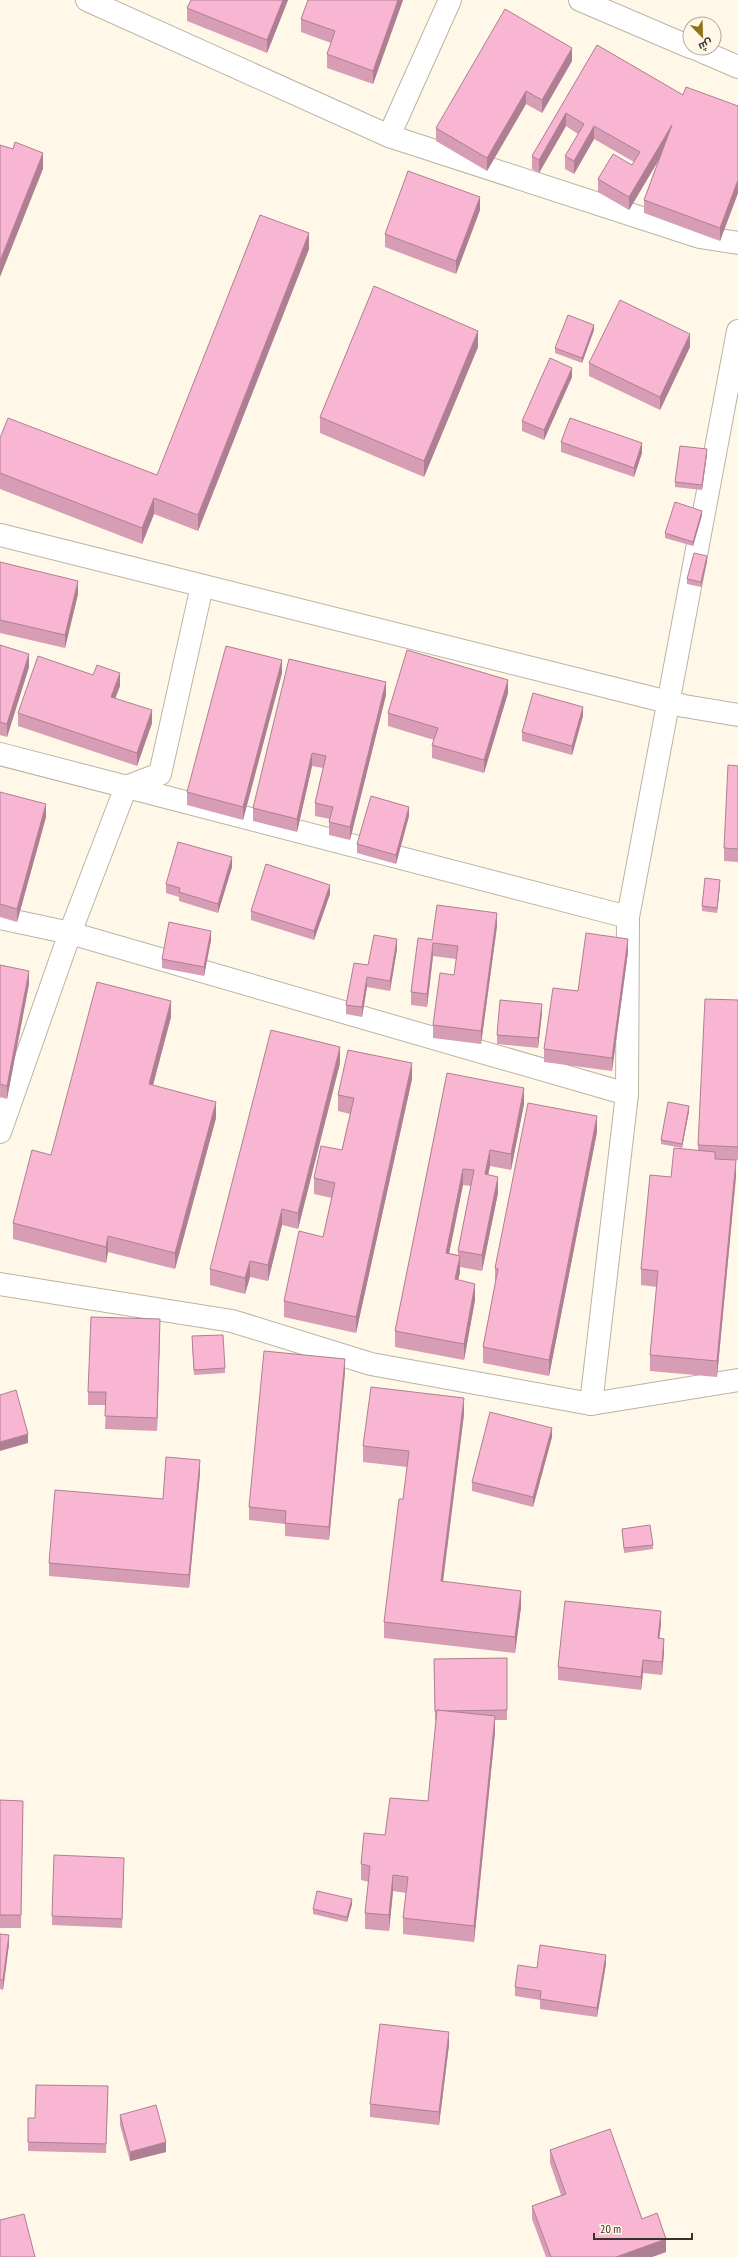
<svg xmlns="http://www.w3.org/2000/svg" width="738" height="2257" viewBox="0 0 738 2257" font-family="'PT Sans Narrow',Cairo,sans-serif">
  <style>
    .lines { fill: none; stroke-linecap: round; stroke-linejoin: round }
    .minor-casing { stroke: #bbb4a5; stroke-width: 24 }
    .minor { stroke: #fff; stroke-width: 22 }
    .wall { fill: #d69db5; fill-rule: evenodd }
    .shaded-wall { fill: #ae7f93 }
    .building { fill: #f9b6d2; stroke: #ae7f93 }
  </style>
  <rect width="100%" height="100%" fill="#fff7e7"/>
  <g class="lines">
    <!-- minor casing -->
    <g class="minor-casing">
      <g id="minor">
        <polyline points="87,0 389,136 700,237 738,243"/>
        <polyline points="580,0 690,47"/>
        <polyline points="694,48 738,67"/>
        <polyline points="389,136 450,0"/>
        <polyline points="738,331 628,917 627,1094 591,1404 738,1380"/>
        <polyline points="0,535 684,706 738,715"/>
        <polyline points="0,754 628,917"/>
        <polyline points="0,918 70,933 627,1094"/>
        <polyline points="0,1132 70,933 126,787 160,774 202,586"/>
        <polyline points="0,1284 232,1321 371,1364 591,1404"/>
      </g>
    </g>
    <!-- minor -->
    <use href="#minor" class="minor"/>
  </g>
  <!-- wall -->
  <g class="wall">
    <polygon points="191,0 288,0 267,53 187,21 187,8"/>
    <polygon points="308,0 403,0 373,84 327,68 327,54 331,43 301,32 301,19"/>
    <polygon points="597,45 683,95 738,106 738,193 720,241 644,213 644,200 659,159 629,210 598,192 598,179 632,165 634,162 594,139 574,174 565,169 565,156 578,134 566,126 539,173 532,169 532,156"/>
    <polygon points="572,61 542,113 526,104 487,171 436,141 436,128"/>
    <polygon points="480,210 456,274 385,247 385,234"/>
    <polygon points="309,249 198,531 154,514 142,544 0,489 0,438 157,475"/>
    <polygon points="594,330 582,363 555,353 555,348"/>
    <polygon points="478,347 424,477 320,433 320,417"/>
    <polygon points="690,347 660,410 589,376 589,363"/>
    <polygon points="572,377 544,440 522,431 522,421"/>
    <polygon points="561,442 642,453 634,477 561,452"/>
    <polygon points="707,454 702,490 675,487 675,482"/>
    <polygon points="702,515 693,546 665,538 665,533"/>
    <polygon points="707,561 701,587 687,584 687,579"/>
    <polygon points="0,562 78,594 65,648 0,633"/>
    <polygon points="0,645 29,667 7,737 0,735"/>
    <polygon points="282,673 243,820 187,805 187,792"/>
    <polygon points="93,675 120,686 115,698 152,723 137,766 18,726 18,713"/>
    <polygon points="386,682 386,695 350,840 329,835 329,822 330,819 315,816 315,803 323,768 312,766 297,832 253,821 253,808"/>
    <polygon points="508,693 484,773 432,758 432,745 434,740 388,726 388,713"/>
    <polygon points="583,716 572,755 522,741 522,732"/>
    <polygon points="738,766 738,862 724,861 724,848"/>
    <polygon points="0,792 46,817 17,922 0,917"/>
    <polygon points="409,816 396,864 357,853 357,844"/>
    <polygon points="232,867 218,913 179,901 179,897 166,893 166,884"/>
    <polygon points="720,885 717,913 702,911 702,906"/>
    <polygon points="330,894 314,940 251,920 251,911"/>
    <polygon points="497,926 481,1044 433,1038 433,1025 454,975 456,959 433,956 427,1007 411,1005 411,992 432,940"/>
    <polygon points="211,940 204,976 162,968 162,959"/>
    <polygon points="397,949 390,991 367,987 362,1017 346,1014 346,1005 368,965"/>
    <polygon points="628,952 612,1071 544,1062 544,1049 578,991"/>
    <polygon points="0,965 29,984 7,1099 0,1097"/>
    <polygon points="738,1000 738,1160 715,1159 736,1176 717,1377 650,1371 650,1355 657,1287 641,1285 641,1269 671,1177 698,1150 698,1145"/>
    <polygon points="542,1013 538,1048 497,1044 497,1035"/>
    <polygon points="171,1017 153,1085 216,1118 175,1269 108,1252 106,1263 13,1239 13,1223 51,1155"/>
    <polygon points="340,1063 298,1229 282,1225 268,1281 250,1277 245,1294 210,1285 210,1269"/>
    <path d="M447,1073L524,1104L511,1170L490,1166L488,1175L498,1193L482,1271L460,1267V1272L458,1280L475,1300L464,1360L395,1347V1331ZM463,1185L471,1186L458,1251V1255L449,1253Z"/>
    <polygon points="412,1079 356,1333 284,1317 284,1301 323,1237 332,1198 314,1194 314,1178 342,1150 350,1114 338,1111 338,1095"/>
    <polygon points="689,1111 682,1148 661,1144 661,1140"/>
    <polygon points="597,1132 549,1376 483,1363 483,1347 495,1284 495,1268"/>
    <polygon points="160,1332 157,1431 105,1429 106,1405 88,1405 88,1392"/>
    <polygon points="192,1341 225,1368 225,1373 194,1375"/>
    <polygon points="345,1372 329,1540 285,1536 285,1524 249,1520 249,1507"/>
    <polygon points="464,1414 443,1581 521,1607 515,1653 384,1638 384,1622 403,1499 407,1467 363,1462 363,1446"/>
    <polygon points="552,1437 533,1507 472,1491 472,1482"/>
    <polygon points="200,1473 189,1588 49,1576 49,1563 163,1499"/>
    <polygon points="622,1529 653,1545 653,1549 624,1553"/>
    <polygon points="661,1624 659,1639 664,1652 662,1675 643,1673 641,1690 558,1680 558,1667"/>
    <polygon points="507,1658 507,1720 495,1720 495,1732 474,1942 403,1934 403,1918 406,1893 393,1891 389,1931 365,1929 365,1913 369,1882 361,1880 361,1864 385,1835 428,1801 436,1720 435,1720 434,1659"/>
    <polygon points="0,1800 23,1801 21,1928 0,1928"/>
    <polygon points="124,1867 122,1928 52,1925 52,1916"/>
    <polygon points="352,1904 347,1922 313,1914 313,1909"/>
    <polygon points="0,1934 9,1944 3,1990 0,1989"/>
    <polygon points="606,1964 597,2017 540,2009 540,2000 515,1996 515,1987 537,1968"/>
    <polygon points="449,2045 439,2125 370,2117 370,2104"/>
    <polygon points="108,2095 106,2153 28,2151 28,2118 35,2118"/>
    <polygon points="120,2115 166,2152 130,2161 120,2125"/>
    <polygon points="550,2150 642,2219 666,2252 652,2257 546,2257 532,2219 532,2206 561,2195 550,2163"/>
  </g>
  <!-- shaded-wall -->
  <g class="shaded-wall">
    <polygon points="283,0 288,0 267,53 267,40"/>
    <polygon points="398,0 403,0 373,84 373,71"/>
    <polygon points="572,48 572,61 542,113 542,100"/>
    <polygon points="526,91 526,104 487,171 487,158"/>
    <polygon points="566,113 566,126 539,173 539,160"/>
    <polygon points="672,125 672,138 629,210 629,197"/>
    <polygon points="594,126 594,139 574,174 574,161"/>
    <polygon points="43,153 43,169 0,277 0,261"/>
    <polygon points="738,180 738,193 720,241 720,228"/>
    <polygon points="480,197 480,210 456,274 456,261"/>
    <polygon points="309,233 309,249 198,531 198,515"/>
    <polygon points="594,325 594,330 582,363 582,358"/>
    <polygon points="478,331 478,347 424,477 424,461"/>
    <polygon points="690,334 690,347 660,410 660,397"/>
    <polygon points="572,368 572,377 544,440 544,430"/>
    <polygon points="642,443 642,453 634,477 634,468"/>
    <polygon points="707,449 707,454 702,490 702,485"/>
    <polygon points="154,498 154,514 142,544 142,528"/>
    <polygon points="702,511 702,515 693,546 693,542"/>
    <polygon points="707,556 707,561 701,587 701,582"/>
    <polygon points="78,581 78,594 65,648 65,635"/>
    <polygon points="29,654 29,667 7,737 7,724"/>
    <polygon points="282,660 282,673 243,820 243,807"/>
    <polygon points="120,673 120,686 111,710 111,697"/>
    <polygon points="508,680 508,693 484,773 484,760"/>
    <polygon points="386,682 386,695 350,840 350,827"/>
    <polygon points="583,707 583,716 572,755 572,746"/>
    <polygon points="152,710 152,723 137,766 137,753"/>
    <polygon points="312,753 312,766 297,832 297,819"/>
    <polygon points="46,804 46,817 17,922 17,909"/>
    <polygon points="409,807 409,816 396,864 396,855"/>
    <polygon points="232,857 232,867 218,913 218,904"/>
    <polygon points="720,880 720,885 717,913 717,908"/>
    <polygon points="330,885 330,894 314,940 314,931"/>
    <polygon points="497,913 497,926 481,1044 481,1031"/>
    <polygon points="211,931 211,940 204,976 204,967"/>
    <polygon points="397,939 397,949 390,991 390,981"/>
    <polygon points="628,939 628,952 612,1071 612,1058"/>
    <polygon points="433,943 433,956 427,1007 427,994"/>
    <polygon points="29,971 29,984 7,1099 7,1086"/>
    <polygon points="367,977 367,987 362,1017 362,1007"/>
    <polygon points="171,1001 171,1017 149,1100 149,1084"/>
    <polygon points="542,1004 542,1013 538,1048 538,1038"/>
    <polygon points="340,1047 340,1063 298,1229 298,1213"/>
    <polygon points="412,1063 412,1079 356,1333 356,1317"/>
    <polygon points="524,1088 524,1104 511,1170 511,1154"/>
    <polygon points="216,1102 216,1118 175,1269 175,1253"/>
    <polygon points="689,1106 689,1111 682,1148 682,1144"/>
    <polygon points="597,1116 597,1132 549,1376 549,1360"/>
    <polygon points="490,1150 490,1166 485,1190 485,1174"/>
    <polygon points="736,1160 736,1176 717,1377 717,1361"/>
    <polygon points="463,1169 463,1185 446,1269 446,1253"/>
    <polygon points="498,1177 498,1193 482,1271 482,1255"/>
    <polygon points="282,1209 282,1225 268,1281 268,1265"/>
    <polygon points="108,1236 108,1252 106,1263 106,1247"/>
    <polygon points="460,1256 460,1272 455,1295 455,1279"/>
    <polygon points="250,1261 250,1277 245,1294 245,1278"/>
    <polygon points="475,1284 475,1300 464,1360 464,1344"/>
    <polygon points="160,1319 160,1332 157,1431 157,1418"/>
    <polygon points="345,1359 345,1372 329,1540 329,1527"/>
    <polygon points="464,1398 464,1414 441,1597 441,1581"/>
    <polygon points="552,1428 552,1437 533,1507 533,1497"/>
    <polygon points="28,1434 28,1443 0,1451 0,1442"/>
    <polygon points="200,1460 200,1473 189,1588 189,1575"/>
    <polygon points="521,1591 521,1607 515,1653 515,1637"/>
    <polygon points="661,1611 661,1624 658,1651 658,1638"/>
    <polygon points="664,1639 664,1652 662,1675 662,1662"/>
    <polygon points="643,1660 643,1673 641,1690 641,1677"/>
    <polygon points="495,1716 495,1732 474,1942 474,1926"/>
    <polygon points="393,1875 393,1891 389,1931 389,1915"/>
    <polygon points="352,1899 352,1904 347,1922 347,1917"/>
    <polygon points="9,1935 9,1944 3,1990 3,1980"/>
    <polygon points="606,1955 606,1964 597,2017 597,2008"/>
    <polygon points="449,2032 449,2045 439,2125 439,2112"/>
    <polygon points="166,2142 166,2152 130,2161 130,2152"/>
    <polygon points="666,2239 666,2252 652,2257 616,2257"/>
  </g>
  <!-- building -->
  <g class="building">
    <polygon points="191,0 283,0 267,40 187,8"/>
    <polygon points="308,0 398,0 373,71 327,54 335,31 301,19"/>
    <polygon points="505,9 572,48 542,100 526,91 487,158 436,128"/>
    <polygon points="597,45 683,95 686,87 738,106 738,180 720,228 644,200 672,125 629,197 598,179 613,154 632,165 640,152 594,126 574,161 565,156 584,124 566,113 539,160 532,156"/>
    <polygon points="15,142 43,153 0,261 0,145 13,149"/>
    <polygon points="408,171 480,197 456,261 385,234"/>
    <polygon points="260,215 309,233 198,515 154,498 142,528 0,473 0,438 8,418 157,475"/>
    <polygon points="374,286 478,331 424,461 320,417"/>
    <polygon points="620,300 690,334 660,397 589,363"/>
    <polygon points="568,315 594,325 582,358 555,348"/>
    <polygon points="550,358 572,368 544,430 522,421"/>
    <polygon points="570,418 642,443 634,468 561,442"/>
    <polygon points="680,446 707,449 702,485 675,482"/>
    <polygon points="675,502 702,511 693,542 665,533"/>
    <polygon points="694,553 707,556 701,582 687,579"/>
    <polygon points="0,562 78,581 65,635 0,620"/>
    <polygon points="0,645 29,654 7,724 0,722"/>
    <polygon points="226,646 282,660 243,807 187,792"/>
    <polygon points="407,650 508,680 484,760 432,745 438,728 388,713"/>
    <polygon points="38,656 93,675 97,665 120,673 111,697 152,710 137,753 18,713"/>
    <polygon points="289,659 386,682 350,827 329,822 333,807 315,803 326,756 312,753 297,819 253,808"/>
    <polygon points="533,693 583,707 572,746 522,732"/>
    <polygon points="728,765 738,766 738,849 724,848"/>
    <polygon points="0,792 46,804 17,909 0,904"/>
    <polygon points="371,796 409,807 396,855 357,844"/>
    <polygon points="178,842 232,857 218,904 179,892 180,888 166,884"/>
    <polygon points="266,864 330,885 314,931 251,911"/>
    <polygon points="705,878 720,880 717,908 702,906"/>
    <polygon points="437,905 497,913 481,1031 433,1025 440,973 454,975 458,946 433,943 427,994 411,992 418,938 432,940"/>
    <polygon points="169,922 211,931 204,967 162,959"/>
    <polygon points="586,933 628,939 612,1058 544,1049 553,988 578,991"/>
    <polygon points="374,935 397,939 390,981 367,977 362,1007 346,1005 354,963 368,965"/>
    <polygon points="0,965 29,971 7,1086 0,1084"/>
    <polygon points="97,982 171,1001 149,1084 216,1102 175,1253 108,1236 106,1247 13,1223 32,1150 51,1155"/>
    <polygon points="705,999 738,1000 738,1147 698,1145"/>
    <polygon points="500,1000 542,1004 538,1038 497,1035"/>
    <polygon points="271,1030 340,1047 298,1213 282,1209 268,1265 250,1261 245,1278 210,1269"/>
    <polygon points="348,1050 412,1063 356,1317 284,1301 299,1231 323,1237 335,1183 314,1178 321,1146 342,1150 354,1098 338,1095"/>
    <polygon points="447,1073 524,1088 511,1154 490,1150 485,1174 498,1177 482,1255 458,1251 474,1170 463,1169 446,1253 460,1256 455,1279 475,1284 464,1344 395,1331"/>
    <polygon points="668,1102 689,1106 682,1144 661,1140"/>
    <polygon points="528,1103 597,1116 549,1360 483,1347 498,1269 495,1268"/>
    <polygon points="674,1148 715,1152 715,1159 736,1160 717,1361 650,1355 658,1271 641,1269 650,1175 671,1177"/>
    <polygon points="91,1317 160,1319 157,1418 105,1416 106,1392 88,1392"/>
    <polygon points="223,1335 225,1368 194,1370 192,1336"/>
    <polygon points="264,1351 345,1359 329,1527 285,1523 286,1511 249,1507"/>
    <polygon points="371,1387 464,1398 441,1581 521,1591 515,1637 384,1622 399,1499 403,1499 409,1451 363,1446"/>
    <polygon points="16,1390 28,1434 0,1442 0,1395"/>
    <polygon points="490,1412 552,1428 533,1497 472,1482"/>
    <polygon points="166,1457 200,1460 189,1575 49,1563 55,1490 163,1499"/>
    <polygon points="650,1525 653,1545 624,1548 622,1529"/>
    <polygon points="565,1601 661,1611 658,1638 664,1639 662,1662 643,1660 641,1677 558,1667"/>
    <polygon points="507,1658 507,1710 443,1711 437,1710 437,1711 435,1711 434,1659"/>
    <polygon points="437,1710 495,1716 474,1926 403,1918 408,1877 393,1875 389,1915 365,1913 370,1866 361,1864 364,1833 385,1835 390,1798 428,1801"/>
    <polygon points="0,1800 23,1801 21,1915 0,1915"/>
    <polygon points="54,1855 124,1858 122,1919 52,1916"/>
    <polygon points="317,1891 352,1899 347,1917 313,1909"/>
    <polygon points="0,1934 9,1935 3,1980 0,1980"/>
    <polygon points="540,1945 606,1955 597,2008 540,1999 541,1991 515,1987 518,1965 537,1968"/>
    <polygon points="380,2024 449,2032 439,2112 370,2104"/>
    <polygon points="36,2085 108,2086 106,2144 28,2142 28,2118 35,2118"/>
    <polygon points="156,2105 166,2142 130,2152 120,2115"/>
    <polygon points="610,2129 642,2219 657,2213 666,2239 616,2257 551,2257 532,2206 566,2194 550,2150"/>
    <polygon points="24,2214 35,2257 0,2257 0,2220"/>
  </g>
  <!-- north arrow -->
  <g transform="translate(702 36) rotate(157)"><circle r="19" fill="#fff7e7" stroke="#afa99d"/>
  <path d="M0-3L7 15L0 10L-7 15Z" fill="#947219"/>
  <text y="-6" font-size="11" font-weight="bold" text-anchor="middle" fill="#36332d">ش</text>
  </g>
  <!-- scale -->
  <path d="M594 2233v6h98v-6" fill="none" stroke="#36332d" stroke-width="2"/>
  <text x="600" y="2233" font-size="12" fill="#36332d" stroke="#fff7e7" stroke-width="3" paint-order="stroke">20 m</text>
</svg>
